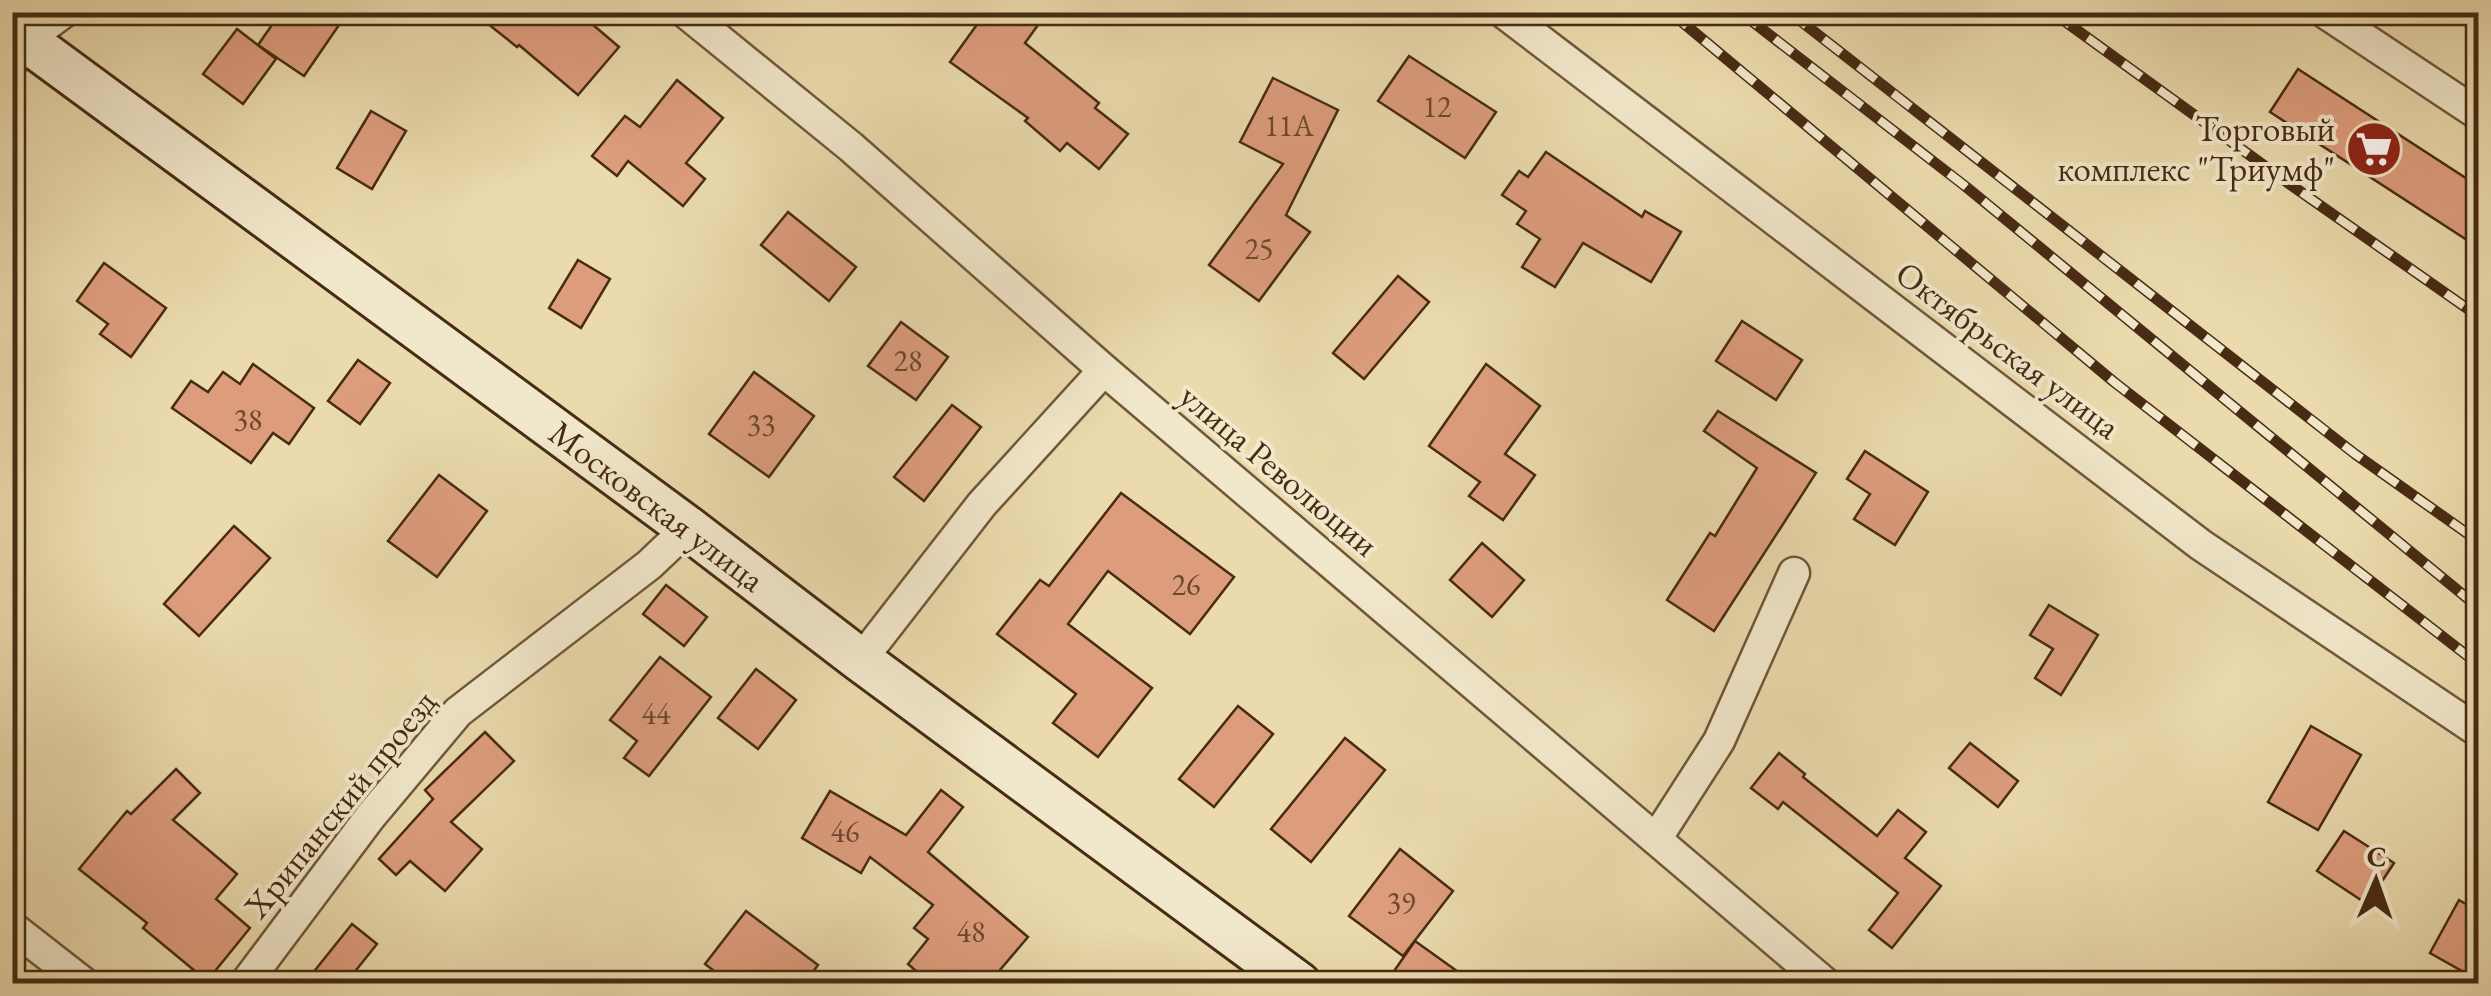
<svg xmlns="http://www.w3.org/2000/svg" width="2491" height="996" viewBox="0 0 2491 996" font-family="'EB Garamond',serif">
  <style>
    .building { fill: #dd9d7d; stroke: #472b13; stroke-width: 2.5 }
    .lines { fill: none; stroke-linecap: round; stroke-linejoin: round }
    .street-casing { stroke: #70573a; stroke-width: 35 }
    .secondary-casing { stroke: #472b13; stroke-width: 48 }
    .street { stroke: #f1e7ca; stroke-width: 30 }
    .secondary { stroke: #f1e7ca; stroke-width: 42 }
    .rail-casing { stroke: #472b13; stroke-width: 11 }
    .rail { stroke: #f1e7ca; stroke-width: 8; stroke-dasharray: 22; stroke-linecap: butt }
    .labels { text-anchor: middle; stroke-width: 8; stroke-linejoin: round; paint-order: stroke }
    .number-label { font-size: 30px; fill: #6c482e }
    .poi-label { font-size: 35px; fill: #472b13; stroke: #f1e7ca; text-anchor: end }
    .street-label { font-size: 35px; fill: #472b13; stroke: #f1e7ca }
  </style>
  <rect width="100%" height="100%" fill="#eadaad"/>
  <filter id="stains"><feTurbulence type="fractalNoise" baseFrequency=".002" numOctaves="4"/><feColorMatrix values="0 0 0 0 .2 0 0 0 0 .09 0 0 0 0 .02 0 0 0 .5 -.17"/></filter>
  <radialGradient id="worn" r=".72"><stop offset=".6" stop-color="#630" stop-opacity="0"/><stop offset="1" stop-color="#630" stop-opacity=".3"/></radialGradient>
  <!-- building -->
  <g class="building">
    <polygon points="281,12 321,12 339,25 304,76 258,45"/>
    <polygon points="473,12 578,12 619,47 578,95 519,45 517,47"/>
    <polygon points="986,12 1021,12 1038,25 1025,43 1099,103 1095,108 1128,134 1099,169 1067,143 1060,151 1025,121 1028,118 950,62"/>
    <polygon points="237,29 276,59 243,104 203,74"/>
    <polygon points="1409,56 1496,112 1465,158 1378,101"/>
    <polygon points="2298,69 2478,186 2478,223 2467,240 2270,112"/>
    <polygon points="1273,78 1338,110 1286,215 1310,232 1259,301 1209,265 1283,164 1240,142"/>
    <polygon points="677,80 723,118 686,163 705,179 683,206 628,161 617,176 592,156 625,116 640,127"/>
    <polygon points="371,111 406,131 372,189 337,168"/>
    <polygon points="1546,152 1642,217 1645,211 1681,232 1651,282 1583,243 1555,287 1522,267 1540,239 1517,224 1526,211 1502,195 1519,171 1528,177"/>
    <polygon points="788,212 856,267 829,301 761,245"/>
    <polygon points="578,260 610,279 581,328 549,308"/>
    <polygon points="104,263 166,308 131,357 100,334 108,324 77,301"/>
    <polygon points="1398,276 1429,302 1364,379 1333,353"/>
    <polygon points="1742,321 1802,360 1776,400 1716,361"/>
    <polygon points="901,322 948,357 916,400 868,366"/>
    <polygon points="358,360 390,383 360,424 328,401"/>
    <polygon points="253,364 314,408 289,444 273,433 251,463 172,408 191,381 208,392 223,372 240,384"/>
    <polygon points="1486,364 1540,406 1505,454 1535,475 1503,520 1469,496 1480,482 1429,446"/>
    <polygon points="754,372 814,416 769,477 709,434"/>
    <polygon points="952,405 981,427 924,501 894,477"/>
    <polygon points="1718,411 1816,473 1714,631 1667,600 1710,533 1715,536 1757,468 1704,431"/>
    <polygon points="1865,451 1928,492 1895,545 1854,519 1870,494 1847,479"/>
    <polygon points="439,475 487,511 437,577 388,541"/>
    <polygon points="1121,493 1234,577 1190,634 1108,571 1068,624 1152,688 1098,757 1053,723 1076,694 997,634 1040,580 1049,586"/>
    <polygon points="234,526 270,558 199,636 164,604"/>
    <polygon points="1482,543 1524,580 1492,617 1450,580"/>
    <polygon points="666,585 707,617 684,646 643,614"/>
    <polygon points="2049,605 2098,635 2061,695 2035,678 2053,649 2030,635"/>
    <polygon points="660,657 711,697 649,776 624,758 637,741 610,720"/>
    <polygon points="756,669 796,700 758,749 718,718"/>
    <polygon points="1238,706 1273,734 1214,807 1179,779"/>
    <polygon points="2311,726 2361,755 2318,830 2268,802"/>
    <polygon points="485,732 514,761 451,822 482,849 445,891 410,861 396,875 379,859 433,799 425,790"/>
    <polygon points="1345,738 1385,770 1311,862 1271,829"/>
    <polygon points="1970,743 2018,781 1998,807 1949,768"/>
    <polygon points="1779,753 1805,774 1803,777 1877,836 1898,810 1926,832 1905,858 1941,886 1892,948 1869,930 1898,893 1783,802 1778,809 1751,788"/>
    <polygon points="176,769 200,793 173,820 237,874 216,899 250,928 207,981 143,928 147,923 79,869 127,811 131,814"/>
    <polygon points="941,790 963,807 928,852 1028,937 988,984 931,984 908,964 928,939 914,928 933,905 870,857 861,873 802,838 830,791 906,835"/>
    <polygon points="2344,831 2394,863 2367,904 2317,871"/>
    <polygon points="1400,849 1453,891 1403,956 1349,916"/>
    <polygon points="2459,900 2478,911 2478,980 2430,953"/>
    <polygon points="746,911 818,965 804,984 731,984 705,964"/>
    <polygon points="352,924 377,944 345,984 304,984"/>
    <polygon points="1415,941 1475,984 1385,984"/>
  </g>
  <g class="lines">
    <!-- street casing -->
    <g class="street-casing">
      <g id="street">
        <polyline points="685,12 851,147 1104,370 1826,984"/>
        <polyline points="1503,12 2201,545 2478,731"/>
        <polyline points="2324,12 2478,114"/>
        <polyline points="12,62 26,40 64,12"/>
        <polyline points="859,659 874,643 982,504 1104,370"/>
        <polyline points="1656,839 1719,741 1794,573"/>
        <polyline points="12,927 85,984"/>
        <polyline points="245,984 370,817 458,712 649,565 688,528"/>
      </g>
    </g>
    <!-- secondary casing -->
    <g class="secondary-casing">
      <polyline id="secondary" points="12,30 688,528 859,659 1299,984"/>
    </g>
    <!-- street -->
    <use href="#street" class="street"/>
    <!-- secondary -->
    <use href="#secondary" class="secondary"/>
    <!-- rail casing -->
    <g class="rail-casing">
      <g id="rail">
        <polyline points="1670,12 2114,382 2478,664"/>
        <polyline points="1740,12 1965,186 2478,607"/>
        <polyline points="1789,12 2355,454 2478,541"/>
        <polyline points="2052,12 2291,185 2478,316"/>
      </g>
    </g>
    <!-- rail -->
    <use href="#rail" class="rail"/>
  </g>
  <!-- icons -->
  <defs>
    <g id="supermarket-disc" transform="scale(2.875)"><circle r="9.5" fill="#8f2418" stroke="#f1e7ca"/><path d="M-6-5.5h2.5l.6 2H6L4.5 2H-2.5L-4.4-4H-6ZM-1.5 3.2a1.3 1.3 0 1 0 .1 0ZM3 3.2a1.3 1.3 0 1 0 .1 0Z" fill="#fff"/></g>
  </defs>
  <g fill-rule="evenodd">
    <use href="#supermarket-disc" x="2374" y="149"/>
  </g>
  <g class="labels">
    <!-- number labels -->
    <g class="number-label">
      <text x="1437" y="117">12</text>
      <text x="1289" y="136">11А</text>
      <text x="1259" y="259">25</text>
      <text x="908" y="371">28</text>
      <text x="248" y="430">38</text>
      <text x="761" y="435">33</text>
      <text x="1186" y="595">26</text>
      <text x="656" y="724">44</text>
      <text x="845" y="842">46</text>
      <text x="1401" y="913">39</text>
      <text x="971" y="942">48</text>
    </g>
    <!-- poi labels -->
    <g class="poi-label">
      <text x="2335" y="141">Торговый<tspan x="2335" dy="40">комплекс "Триумф"</tspan></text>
    </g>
    <!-- street labels -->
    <g class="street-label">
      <text transform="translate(2008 350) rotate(37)" y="12">Октябрьская улица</text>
      <text transform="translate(1279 470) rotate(40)" y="12">улица Революции</text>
      <text transform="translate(657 506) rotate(37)" y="12">Московская улица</text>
      <text transform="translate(340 804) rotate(-51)" y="12">Хрипанский проезд</text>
    </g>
  </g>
  <!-- margin -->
  <rect width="2491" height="996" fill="none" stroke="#eadaad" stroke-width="50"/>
  <rect x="15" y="15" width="2461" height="966" fill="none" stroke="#472b13" stroke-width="5"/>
  <rect x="25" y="25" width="2441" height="946" fill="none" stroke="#472b13" stroke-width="2.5"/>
  <!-- north arrow -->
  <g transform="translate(2376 881) rotate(2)" stroke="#f1e7ca" stroke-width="8" paint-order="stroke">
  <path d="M0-8L18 38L0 25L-18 38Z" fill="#472b13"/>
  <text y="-15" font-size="28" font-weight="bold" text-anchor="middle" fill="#472b13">С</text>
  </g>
  <rect width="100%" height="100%" filter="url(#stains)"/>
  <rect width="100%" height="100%" fill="url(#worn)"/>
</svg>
